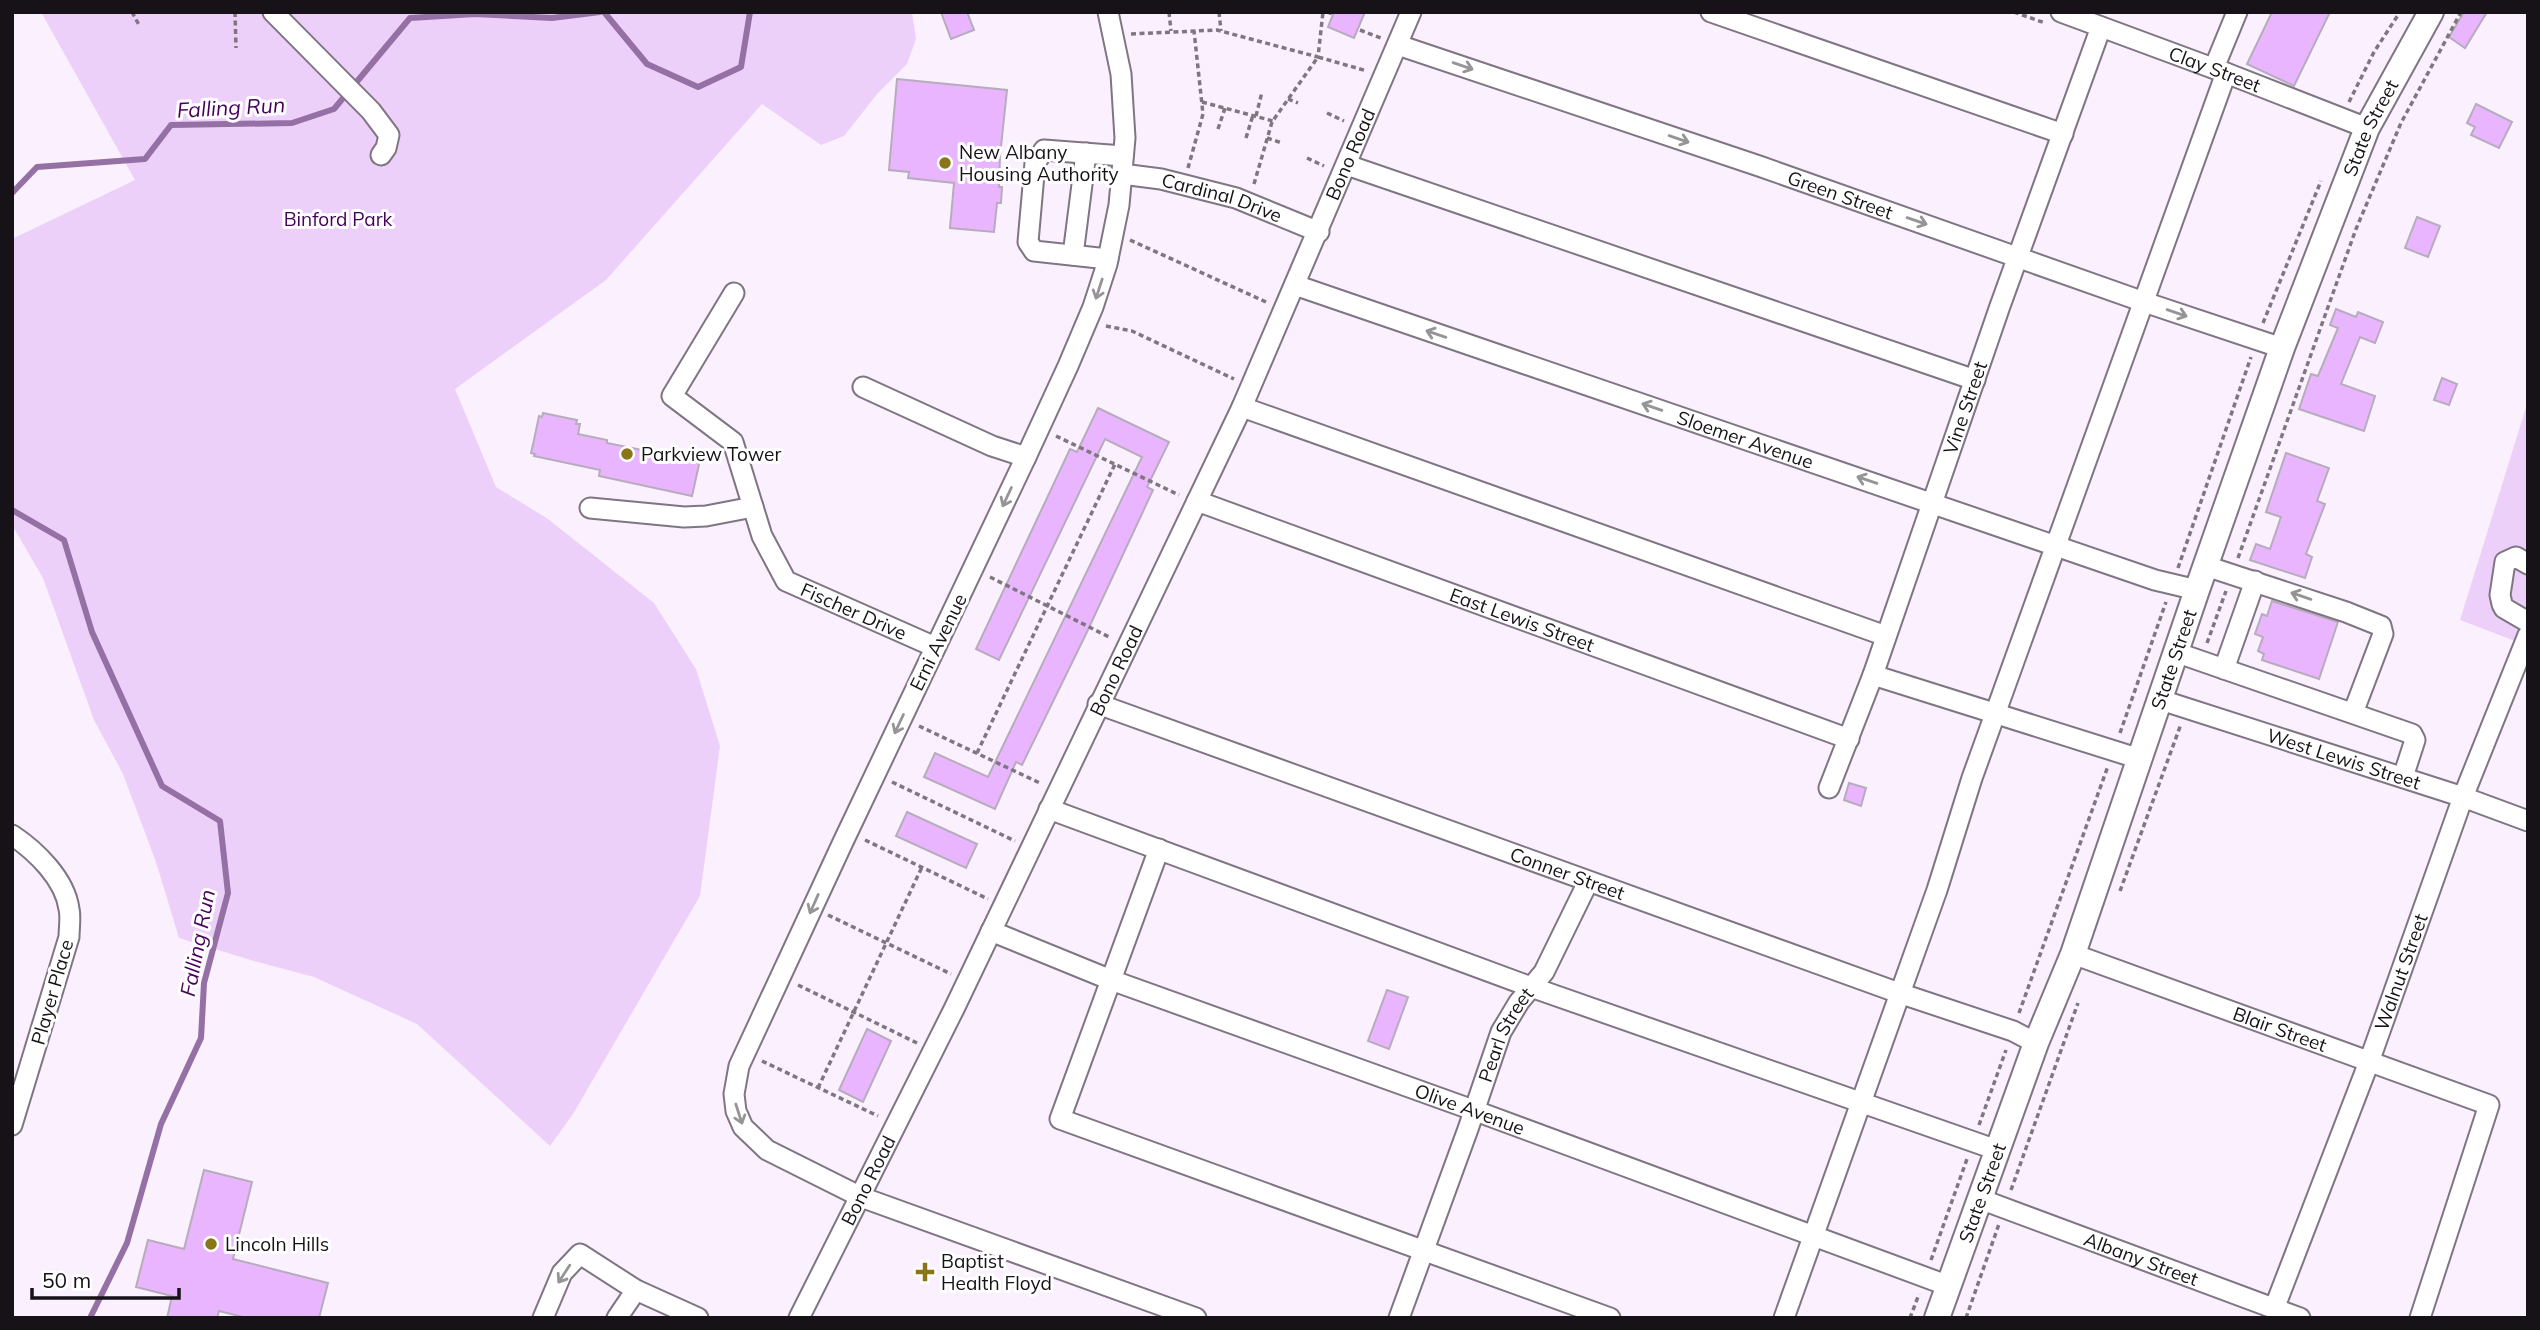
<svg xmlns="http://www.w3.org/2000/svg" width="2540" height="1330" viewBox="0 0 2540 1330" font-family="Mulish,sans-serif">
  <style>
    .green { fill: #edd0f9 }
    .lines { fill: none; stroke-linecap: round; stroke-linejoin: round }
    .stream { stroke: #9570a4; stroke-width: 6 }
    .building { fill: #eab5ff; stroke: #b7acbc; stroke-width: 2 }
    .minor-casing { stroke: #7f7583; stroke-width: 23 }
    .major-casing { stroke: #7f7583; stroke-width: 28 }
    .path { stroke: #7e7780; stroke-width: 3.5; stroke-dasharray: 5 3.5; stroke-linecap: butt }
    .minor { stroke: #fff; stroke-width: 19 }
    .major { stroke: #fff; stroke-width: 24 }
    .oneway { stroke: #969497 }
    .poi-dot { fill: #8a7519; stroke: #fff; stroke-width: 2.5 }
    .labels { text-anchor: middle; stroke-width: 6; stroke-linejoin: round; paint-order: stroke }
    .street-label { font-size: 19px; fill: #161217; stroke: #fff }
    .poi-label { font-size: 19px; fill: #161217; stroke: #fff; text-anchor: start }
    .park-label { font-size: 19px; fill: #46005b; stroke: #fff }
    .water-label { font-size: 21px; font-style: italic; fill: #47005c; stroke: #fff }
  </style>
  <rect width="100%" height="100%" fill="#faf0fe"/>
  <!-- green -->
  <g class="green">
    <polygon points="41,12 912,12 916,39 907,64 878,93 844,136 821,145 762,104 606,280 455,389 496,487 548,519 654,603 696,669 720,746 700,896 573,1114 550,1146 417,1024 314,977 254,961 179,938 156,862 123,774 94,720 43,578 12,525 12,239 135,180"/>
    <polygon points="2528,401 2528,646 2460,620"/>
  </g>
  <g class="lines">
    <!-- stream -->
    <g class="stream">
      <polyline points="604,12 647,64 698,87 741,67 750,12"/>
      <polyline points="12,193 37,167 145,159 171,125 292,123 334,109 410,18 475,14 552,18 600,12"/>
      <polyline points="12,510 64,540 92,632 162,786 220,821 228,893 204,983 201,1038 161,1124 127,1243 90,1318"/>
    </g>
  </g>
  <!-- building -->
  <g class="building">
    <polygon points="941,12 967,12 974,30 951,39"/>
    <polygon points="1334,12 1365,12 1354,38 1328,27"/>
    <polygon points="2272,12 2330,12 2294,86 2247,64"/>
    <polygon points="2464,12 2487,12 2465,48 2449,37"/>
    <polygon points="897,79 1007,90 1000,156 999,187 1002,187 1001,203 997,203 994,232 950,228 954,183 908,178 909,172 889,170"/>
    <polygon points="2476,104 2512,122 2499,148 2471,135 2475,127 2467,123"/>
    <polygon points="2417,217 2440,226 2428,257 2405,248"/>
    <polygon points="2336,309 2356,317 2358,312 2383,322 2375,343 2360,337 2341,384 2375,396 2364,431 2299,409 2311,374 2318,376 2338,328 2330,325"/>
    <polygon points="2442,378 2457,384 2449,405 2434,400"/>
    <polygon points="1098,408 1169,442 1147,487 1153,490 1086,634 1022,765 1016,762 995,809 924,777 935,753 988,777 1142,457 1105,439 999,660 976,649 1070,449 1077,452"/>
    <polygon points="543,413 577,420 576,424 580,424 578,434 607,440 607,443 652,452 653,449 700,460 692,496 599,476 600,470 534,456 535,454 531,453 534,440 539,416 542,417"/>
    <polygon points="2286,453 2329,468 2317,501 2325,504 2306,554 2312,557 2305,578 2250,560 2256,544 2270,549 2281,517 2266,512"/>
    <polygon points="2272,601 2338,622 2319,679 2262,660 2264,654 2258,651 2263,637 2255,634 2262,614 2267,616"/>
    <polygon points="1849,783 1866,788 1861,806 1844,800"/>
    <polygon points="907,812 977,844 966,868 896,836"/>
    <polygon points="1387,990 1408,997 1389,1049 1368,1041"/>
    <polygon points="867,1029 891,1041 863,1102 839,1090"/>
    <polygon points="204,1170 252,1182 233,1259 328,1283 319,1318 247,1318 219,1311 217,1318 167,1318 172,1296 136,1287 148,1240 184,1249"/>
  </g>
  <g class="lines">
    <!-- minor casing -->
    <g class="minor-casing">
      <g id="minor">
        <polyline points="273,12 371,111 389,135 386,148 381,155"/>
        <polyline points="1108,12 1121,74 1125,138 1119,205 1107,264 1093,307 1068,366 1026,457 843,842 739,1066 734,1094 736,1111 743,1127 767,1150 861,1197 1196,1318"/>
        <polyline points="1711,12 2063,134"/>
        <path id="s1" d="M2061,12L2226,73L2367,128"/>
        <path id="s2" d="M1398,45L1759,166L2144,302L2282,348"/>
        <polyline points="2214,68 2237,12"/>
        <polyline points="1347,165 1975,380"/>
        <path id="s3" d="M1122,174L1161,179L1236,198L1319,232"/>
        <polyline points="1073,255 1086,153"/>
        <polyline points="1108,259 1034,251 1028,242 1035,163 1044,150 1123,156"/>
        <path id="s4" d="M1295,285L2155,580L2197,590"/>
        <path id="s5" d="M734,293L672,396L733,442L762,536L786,581L935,647"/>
        <polyline points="863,387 992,446 1026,457"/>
        <polyline points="1242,407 1886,636"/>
        <path id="s6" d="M1197,501L1849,739"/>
        <polyline points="590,508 684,517 706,516 753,507"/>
        <polyline points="2528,564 2516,557 2505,562 2500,595 2502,604 2504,608 2528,622"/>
        <polyline points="2206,566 2346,612 2381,626 2383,634 2353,713"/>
        <polyline points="2175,652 2412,734 2415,740 2403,777"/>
        <polyline points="2224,669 2255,581"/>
        <polyline points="1873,675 2140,759"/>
        <path id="s7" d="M2161,700L2463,797L2528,821"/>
        <path id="s8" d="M1098,704L1899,993L2013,1031L2036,1043"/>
        <path id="s9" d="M1829,788L1873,675L2000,306L2101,27"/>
        <polyline points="1049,809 1531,987 1997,1150"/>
        <path d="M12,835C36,851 65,879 69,909C71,917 69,928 69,937L12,1125"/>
        <polyline points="1159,849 1060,1119 1610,1318"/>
        <path id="s10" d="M991,931L1111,980L1473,1110L1949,1286"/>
        <path id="s11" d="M2073,954L2489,1105L2420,1318"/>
        <path id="s12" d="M1980,1199L2300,1318"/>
        <path id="s13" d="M2274,1309L2369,1062L2463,797L2528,635"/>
        <polyline points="543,1318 562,1273 580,1254 636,1290 698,1318"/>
        <polyline points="617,1318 636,1290"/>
        <path id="s14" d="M799,1318L954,1009L1242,407L1411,12"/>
        <path id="s15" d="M1399,1318L1468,1129L1501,1032L1519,1002L1544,972L1588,882"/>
        <polyline points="1784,1318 1937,890 1972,778 2226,73"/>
      </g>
    </g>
    <!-- major casing -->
    <g class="major-casing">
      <g id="major">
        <path id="s16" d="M1937,1318L2036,1043L2073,954L2197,590L2282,348L2367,128L2431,12"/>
      </g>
    </g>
    <!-- path -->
    <g class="path">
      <polyline points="132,12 139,25"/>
      <polyline points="235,12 236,48"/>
      <polyline points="1169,12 1171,31"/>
      <polyline points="1219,12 1221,31"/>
      <polyline points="1327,12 1333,14"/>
      <polyline points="2014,12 2045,23"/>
      <polyline points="1360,30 1381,38"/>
      <polyline points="1131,34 1217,30 1318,57 1323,12"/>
      <polyline points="1288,99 1298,103"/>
      <polyline points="1202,102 1273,121"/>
      <polyline points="2349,102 2374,52 2400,12"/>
      <polyline points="1327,113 1344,121"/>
      <polyline points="1256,116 1262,92"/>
      <polyline points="1218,129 1225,108"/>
      <polyline points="1246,138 1253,115"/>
      <polyline points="1267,138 1282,143"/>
      <polyline points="1307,158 1324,166"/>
      <polyline points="1188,168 1203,114 1194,31"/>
      <polyline points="1254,184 1272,122 1318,57 1367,71"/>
      <polyline points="1130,240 1266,302"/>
      <polyline points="2263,323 2321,181"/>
      <polyline points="1106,326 1132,331 1234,379"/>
      <polyline points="1056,436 1179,495"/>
      <polyline points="2238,558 2356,229 2401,123 2461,12"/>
      <polyline points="2178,568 2251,357"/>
      <polyline points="990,577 1111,638"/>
      <polyline points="2207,643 2226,591"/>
      <polyline points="919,726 1042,784"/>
      <polyline points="2120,733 2166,602"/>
      <polyline points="977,753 1115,464"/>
      <polyline points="892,782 1015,841"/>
      <polyline points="865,840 988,899"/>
      <polyline points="2120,891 2181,724"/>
      <polyline points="828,915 951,974"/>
      <polyline points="798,985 917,1043"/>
      <polyline points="2019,1013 2108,766"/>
      <polyline points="762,1061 878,1116"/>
      <polyline points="818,1088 922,867"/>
      <polyline points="1979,1125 2006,1050"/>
      <polyline points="2011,1190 2078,1003"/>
      <polyline points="1931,1260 1967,1159"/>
      <polyline points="1910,1318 1919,1294"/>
      <polyline points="1966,1318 1999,1224"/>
    </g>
    <!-- minor -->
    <use href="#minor" class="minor"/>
    <!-- major -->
    <use href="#major" class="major"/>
  </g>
  <!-- one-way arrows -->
  <defs><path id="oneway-shaft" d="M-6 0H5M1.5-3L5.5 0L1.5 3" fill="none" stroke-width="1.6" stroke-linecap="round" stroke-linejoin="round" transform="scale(1.75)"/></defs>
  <g class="oneway">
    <use href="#oneway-shaft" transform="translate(1463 66) rotate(19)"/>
    <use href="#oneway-shaft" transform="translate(1679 139) rotate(19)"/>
    <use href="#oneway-shaft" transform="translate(1917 221) rotate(19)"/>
    <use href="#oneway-shaft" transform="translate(1099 289) rotate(108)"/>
    <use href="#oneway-shaft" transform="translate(2177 313) rotate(19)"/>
    <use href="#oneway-shaft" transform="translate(1436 334) rotate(-161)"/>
    <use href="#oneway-shaft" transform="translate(1652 407) rotate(-161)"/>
    <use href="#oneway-shaft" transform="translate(1867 480) rotate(-161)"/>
    <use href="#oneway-shaft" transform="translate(1007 497) rotate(115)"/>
    <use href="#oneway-shaft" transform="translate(2301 596) rotate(-161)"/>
    <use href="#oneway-shaft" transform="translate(899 724) rotate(115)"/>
    <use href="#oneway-shaft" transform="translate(814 904) rotate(114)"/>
    <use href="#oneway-shaft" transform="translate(739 1114) rotate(72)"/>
    <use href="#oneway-shaft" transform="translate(564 1274) rotate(123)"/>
  </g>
  <!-- markers -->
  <g class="poi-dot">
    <circle cx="945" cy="163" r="7"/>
    <circle cx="627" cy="454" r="7"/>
    <circle cx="211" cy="1244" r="7"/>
    <path d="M921.5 1261.5h7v7h7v7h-7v7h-7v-7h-7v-7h7z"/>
  </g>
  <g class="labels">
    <!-- street labels -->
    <g class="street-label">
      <text dy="7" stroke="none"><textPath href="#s1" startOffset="164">Clay Street</textPath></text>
      <text dy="7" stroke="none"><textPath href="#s16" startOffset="1267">State Street</textPath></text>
      <text dy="7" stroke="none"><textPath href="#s14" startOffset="1288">Bono Road</textPath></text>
      <text dy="7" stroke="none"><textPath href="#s2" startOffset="467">Green Street</textPath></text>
      <text dy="7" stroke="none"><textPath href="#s3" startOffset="103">Cardinal Drive</textPath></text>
      <text dy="7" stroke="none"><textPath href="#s9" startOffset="404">Vine Street</textPath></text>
      <text dy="7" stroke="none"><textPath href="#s4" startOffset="476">Sloemer Avenue</textPath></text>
      <text dy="7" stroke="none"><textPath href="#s5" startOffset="420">Fischer Drive</textPath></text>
      <text dy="7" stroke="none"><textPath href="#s6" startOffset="346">East Lewis Street</textPath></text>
      <text transform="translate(938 642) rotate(-64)" y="7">Erni Avenue</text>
      <text dy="7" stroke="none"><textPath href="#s16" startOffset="700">State Street</textPath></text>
      <text dy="7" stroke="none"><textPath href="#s14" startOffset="721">Bono Road</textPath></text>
      <text dy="7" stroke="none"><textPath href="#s7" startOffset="192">West Lewis Street</textPath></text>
      <text dy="7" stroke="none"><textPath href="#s8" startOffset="499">Conner Street</textPath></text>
      <text dy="7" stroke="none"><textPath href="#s13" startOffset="360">Walnut Street</textPath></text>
      <text transform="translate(52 992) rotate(-74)" y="7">Player Place</text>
      <text dy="7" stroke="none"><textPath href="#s11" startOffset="220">Blair Street</textPath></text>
      <text dy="7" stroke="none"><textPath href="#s15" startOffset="303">Pearl Street</textPath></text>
      <text dy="7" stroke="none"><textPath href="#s10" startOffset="511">Olive Avenue</textPath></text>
      <text dy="7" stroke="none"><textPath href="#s14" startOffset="154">Bono Road</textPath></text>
      <text dy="7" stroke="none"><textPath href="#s16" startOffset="133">State Street</textPath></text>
      <text dy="7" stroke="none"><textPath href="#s12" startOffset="172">Albany Street</textPath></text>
    </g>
    <!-- poi labels -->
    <g class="poi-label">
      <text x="959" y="159">New Albany<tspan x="959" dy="22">Housing Authority</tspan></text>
      <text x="641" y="461">Parkview Tower</text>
      <text x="225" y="1251">Lincoln Hills</text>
      <text x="941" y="1268">Baptist<tspan x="941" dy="22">Health Floyd</tspan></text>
    </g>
    <!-- park labels -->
    <g class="park-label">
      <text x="338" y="226">Binford Park</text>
    </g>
    <!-- water labels -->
    <g class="water-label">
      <text transform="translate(231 108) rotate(-3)" y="7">Falling Run</text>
      <text transform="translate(198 943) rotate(-79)" y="7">Falling Run</text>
    </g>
  </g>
  <!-- border -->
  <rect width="2540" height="1330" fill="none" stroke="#161217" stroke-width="28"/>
  <!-- scale -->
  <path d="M32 1288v10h147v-10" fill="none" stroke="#161217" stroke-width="3.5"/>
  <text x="42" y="1288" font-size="21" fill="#161217" stroke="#ffffff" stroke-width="5" paint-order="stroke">50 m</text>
</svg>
